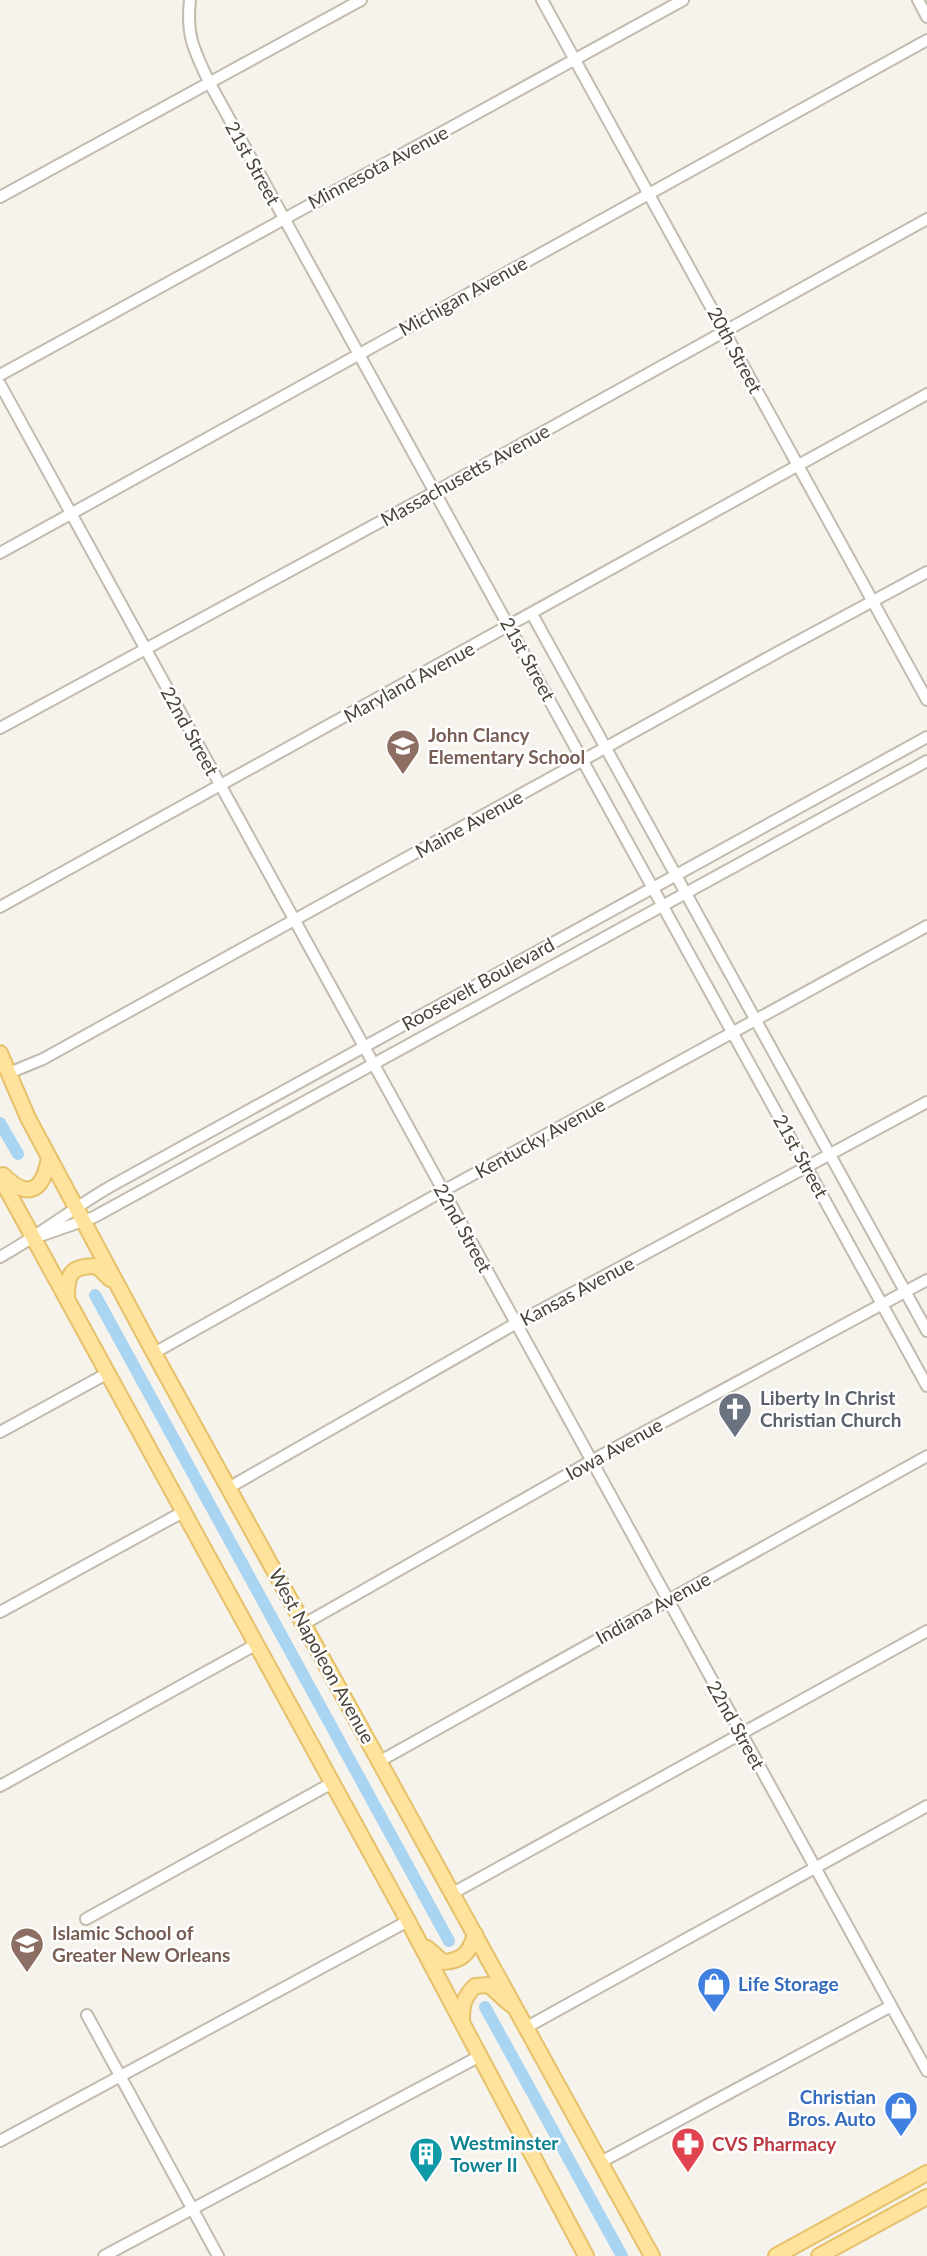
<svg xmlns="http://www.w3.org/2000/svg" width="927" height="2256" viewBox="0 0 927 2256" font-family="Lato,sans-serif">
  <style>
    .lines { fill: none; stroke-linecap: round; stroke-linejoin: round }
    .canal { stroke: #a9d4f2; stroke-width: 12 }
    .minor-casing { stroke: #c2bbae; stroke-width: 14 }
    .major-casing { stroke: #e6c16a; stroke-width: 18 }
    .minor { stroke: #fff; stroke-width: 10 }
    .major { stroke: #ffe39c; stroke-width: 14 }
    .labels { text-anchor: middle; stroke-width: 5; stroke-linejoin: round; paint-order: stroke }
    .street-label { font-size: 19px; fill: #4b4439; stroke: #fff }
    .education-label { font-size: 19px; font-weight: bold; fill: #785e54; stroke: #fff; text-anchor: start }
    .worship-label { font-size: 19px; font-weight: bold; fill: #5b616d; stroke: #fff; text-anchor: start }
    .shop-label { font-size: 19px; font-weight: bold; fill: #366cbe; stroke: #fff; text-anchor: start }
    .culture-label { font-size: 19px; font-weight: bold; fill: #0d838f; stroke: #fff; text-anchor: start }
    .health-label { font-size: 19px; font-weight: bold; fill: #be3a42; stroke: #fff; text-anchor: start }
  </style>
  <rect width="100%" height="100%" fill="#f6f3ec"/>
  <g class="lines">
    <!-- canal -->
    <g class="canal">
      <polyline points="0,1123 18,1154"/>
      <polyline points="95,1295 449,1941"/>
      <polyline points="485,2007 622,2256"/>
    </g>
    <!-- minor casing -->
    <g class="minor-casing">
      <g id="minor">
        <path d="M190,0C186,36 194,50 209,82L927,1386"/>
        <polyline points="542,0 927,700"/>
        <polyline points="918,0 927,17"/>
        <polyline points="0,197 361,0"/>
        <polyline points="0,375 683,0"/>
        <polyline points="0,384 927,2071"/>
        <polyline points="0,553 927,40"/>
        <polyline points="532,614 927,1331"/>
        <polyline points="0,728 435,492 927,219"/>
        <polyline points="0,907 927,394"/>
        <polyline points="9,1073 43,1059 780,651 927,572"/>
        <polyline points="43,1235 94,1217 927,761"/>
        <path d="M0,1257C40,1235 74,1207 113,1185L927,737"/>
        <polyline points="154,1353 443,1191 927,926"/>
        <polyline points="0,1432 108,1373"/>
        <polyline points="230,1487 515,1324 927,1102"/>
        <polyline points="0,1612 183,1512"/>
        <polyline points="304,1624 591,1461 927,1280"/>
        <polyline points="380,1761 927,1456"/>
        <polyline points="0,1786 255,1645"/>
        <polyline points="453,1893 927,1631"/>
        <polyline points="86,1919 332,1783"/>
        <polyline points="87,2015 218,2256"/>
        <polyline points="527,2027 927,1806"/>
        <polyline points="0,2141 408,1921"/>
        <polyline points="601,2162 891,2006"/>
        <polyline points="104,2256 480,2056"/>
      </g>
    </g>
    <!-- major casing -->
    <g class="major-casing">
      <g id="major">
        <polyline points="0,1053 28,1118 154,1353 652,2256"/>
        <path d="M3,1175C29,1201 43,1190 49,1158"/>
        <polyline points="0,1177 408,1921 586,2256"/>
        <path d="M67,1297C67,1272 72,1266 97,1266L110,1279"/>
        <path d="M427,1948L443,1962C463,1961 470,1952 475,1934"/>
        <path d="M462,2020C462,2005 464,1997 475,1986L489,1985L510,2004"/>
        <polyline points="776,2256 927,2173"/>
        <polyline points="819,2256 927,2197"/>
      </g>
    </g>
    <!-- minor -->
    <use href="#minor" class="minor"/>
    <!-- major -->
    <use href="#major" class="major"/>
  </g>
  <!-- icons -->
  <defs>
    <g id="school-pin" transform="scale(1.75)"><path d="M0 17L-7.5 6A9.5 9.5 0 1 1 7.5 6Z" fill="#8d6e63" stroke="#fff"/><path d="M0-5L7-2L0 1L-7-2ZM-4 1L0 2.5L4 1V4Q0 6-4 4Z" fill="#fff"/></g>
    <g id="church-pin" transform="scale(1.75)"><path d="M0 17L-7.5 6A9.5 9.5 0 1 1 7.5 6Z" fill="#6b7280" stroke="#fff"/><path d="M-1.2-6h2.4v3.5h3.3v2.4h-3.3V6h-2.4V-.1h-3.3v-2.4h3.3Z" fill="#fff"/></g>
    <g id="shop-pin" transform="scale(1.75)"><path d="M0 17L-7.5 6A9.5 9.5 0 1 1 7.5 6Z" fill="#3f7fe0" stroke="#fff"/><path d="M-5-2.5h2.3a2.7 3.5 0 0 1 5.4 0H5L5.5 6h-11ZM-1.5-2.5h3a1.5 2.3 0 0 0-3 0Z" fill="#fff"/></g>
    <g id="pharmacy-pin" transform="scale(1.75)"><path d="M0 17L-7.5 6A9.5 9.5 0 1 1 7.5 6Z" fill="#e0444e" stroke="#fff"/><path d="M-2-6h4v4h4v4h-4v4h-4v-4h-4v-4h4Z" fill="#fff"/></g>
    <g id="building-pin" transform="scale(1.75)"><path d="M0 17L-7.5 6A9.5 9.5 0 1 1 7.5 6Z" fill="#0f9aa8" stroke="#fff"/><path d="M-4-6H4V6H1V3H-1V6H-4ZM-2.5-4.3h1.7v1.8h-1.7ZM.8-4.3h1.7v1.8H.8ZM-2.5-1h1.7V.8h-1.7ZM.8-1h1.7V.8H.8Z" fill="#fff"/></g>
  </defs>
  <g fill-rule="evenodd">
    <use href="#school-pin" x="403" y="746"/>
    <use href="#church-pin" x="735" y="1409"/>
    <use href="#school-pin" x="27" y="1944"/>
    <use href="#shop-pin" x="714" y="1984"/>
    <use href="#shop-pin" x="901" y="2108"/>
    <use href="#pharmacy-pin" x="688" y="2144"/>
    <use href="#building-pin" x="426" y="2154"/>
  </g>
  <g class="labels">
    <!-- street labels -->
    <g class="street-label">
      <text transform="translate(253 163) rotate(61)" y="7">21st Street</text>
      <text transform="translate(378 167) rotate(-28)" y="7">Minnesota Avenue</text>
      <text transform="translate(463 296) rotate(-29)" y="7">Michigan Avenue</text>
      <text transform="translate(735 350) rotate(62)" y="7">20th Street</text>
      <text transform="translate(465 475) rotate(-29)" y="7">Massachusetts Avenue</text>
      <text transform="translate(528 659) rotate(61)" y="7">21st Street</text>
      <text transform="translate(409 682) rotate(-29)" y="7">Maryland Avenue</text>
      <text transform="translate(190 731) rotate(61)" y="7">22nd Street</text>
      <text transform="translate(469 824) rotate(-29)" y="7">Maine Avenue</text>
      <text transform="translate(478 984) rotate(-29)" y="7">Roosevelt Boulevard</text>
      <text transform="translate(540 1138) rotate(-29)" y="7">Kentucky Avenue</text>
      <text transform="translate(801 1156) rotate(61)" y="7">21st Street</text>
      <text transform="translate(463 1228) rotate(61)" y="7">22nd Street</text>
      <text transform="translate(577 1291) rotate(-28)" y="7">Kansas Avenue</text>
      <text transform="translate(614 1449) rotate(-29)" y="7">Iowa Avenue</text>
      <text transform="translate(653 1608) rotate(-29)" y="7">Indiana Avenue</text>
      <text transform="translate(322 1656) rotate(61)" y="7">West Napoleon Avenue</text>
      <text transform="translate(736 1725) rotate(61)" y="7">22nd Street</text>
    </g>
    <!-- education labels -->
    <g class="education-label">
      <text x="428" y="742">John Clancy<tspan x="428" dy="22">Elementary School</tspan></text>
      <text x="52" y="1940">Islamic School of<tspan x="52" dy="22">Greater New Orleans</tspan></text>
    </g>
    <!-- worship labels -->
    <g class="worship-label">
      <text x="760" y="1405">Liberty In Christ<tspan x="760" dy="22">Christian Church</tspan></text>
    </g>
    <!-- shop labels -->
    <g class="shop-label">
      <text x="738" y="1991">Life Storage</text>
      <text x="876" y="2104" text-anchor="end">Christian<tspan x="876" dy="22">Bros. Auto</tspan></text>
    </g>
    <!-- culture labels -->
    <g class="culture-label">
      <text x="450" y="2150">Westminster<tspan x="450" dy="22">Tower II</tspan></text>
    </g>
    <!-- health labels -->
    <g class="health-label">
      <text x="712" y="2151">CVS Pharmacy</text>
    </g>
  </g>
</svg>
